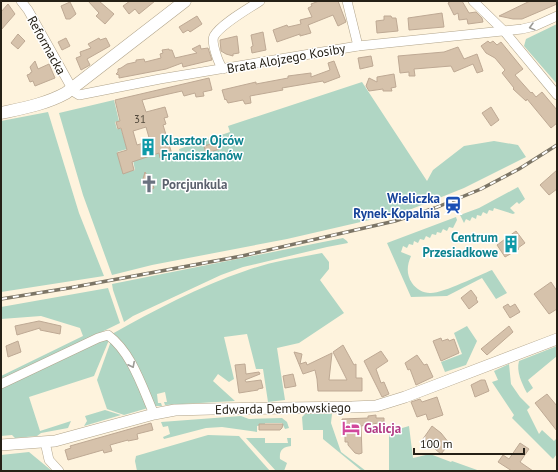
<svg xmlns="http://www.w3.org/2000/svg" width="558" height="472" viewBox="0 0 558 472" font-family="'PT Sans',sans-serif">
  <style>
    .green { fill: #b0d6c4 }
    .building { fill: #d6c2ab; stroke: #bea994; fill-rule: evenodd }
    .lines { fill: none; stroke-linecap: round; stroke-linejoin: round }
    .minor-casing { stroke: #b1a48b; stroke-width: 10 }
    .tertiary-casing { stroke: #b1a48b; stroke-width: 12 }
    .secondary-casing { stroke: #b1a48b; stroke-width: 13 }
    .minor { stroke: #fff; stroke-width: 9 }
    .tertiary { stroke: #fff; stroke-width: 11 }
    .secondary { stroke: #fff; stroke-width: 12 }
    .rail-casing { stroke: #7c7566; stroke-width: 3.5 }
    .rail { stroke: #fff; stroke-width: 2; stroke-dasharray: 6; stroke-linecap: butt }
    .oneway { stroke: #9d9b96 }
    .labels { text-anchor: middle; stroke-width: 3; stroke-linejoin: round; paint-order: stroke }
    .number-label { font-size: 11px; fill: #51483b }
    .street-label { font-size: 13px; fill: #252016; stroke: #fff }
    .culture-label { font-size: 13px; font-weight: bold; fill: #0d838f; stroke: #fff; text-anchor: start }
    .worship-label { font-size: 13px; font-weight: bold; fill: #5b616d; stroke: #fff; text-anchor: start }
    .transit-label { font-size: 13px; font-weight: bold; fill: #164399; stroke: #fff; text-anchor: end }
    .hotel-label { font-size: 13px; font-weight: bold; fill: #b23c85; stroke: #fff; text-anchor: start }
  </style>
  <rect width="100%" height="100%" fill="#fef3dd"/>
  <!-- green -->
  <g class="green">
    <polygon points="557,24 557,84 524,46 526,39"/>
    <polygon points="362,82 427,181 433,170 464,146 494,141 518,145 526,157 464,188 404,212 287,239 152,265 112,275 83,195 59,113 114,100 119,121 115,122 117,129 121,129 127,149 117,152 123,173 135,170 133,160 159,152 161,157 169,153 170,155 180,153 179,149 230,132 228,126"/>
    <polygon points="48,112 79,213 104,276 1,292 1,121"/>
    <polygon points="518,187 525,199 519,204 517,202 510,208 515,213 513,214 494,208 493,211 489,210 487,214 483,212 481,216 477,215 476,219 472,217 470,221 466,219 464,223 460,215 479,208"/>
    <path d="M456,217L457,220L453,228L449,227L447,231L443,229L441,233L437,232L436,235L432,234L430,238L426,236L424,240L420,239L418,243L414,241L413,245L409,244L407,248L403,246L401,252L411,256C407,265 406,274 412,283C416,289 423,293 430,293C442,294 479,275 492,270L507,293L496,299L482,278L447,296L411,297L387,243Z"/>
    <polygon points="343,238 347,241 348,243 327,247 243,267 221,275 133,316 124,322 113,290 112,284"/>
    <path d="M322,253L329,262V269L320,280L344,313L299,343L277,348L285,400L268,402L263,369H256L247,334L224,337L234,379L229,382L218,374L213,381L235,401L165,405L164,402H167L165,392L157,394L158,403H161L162,406H153L112,334C153,311 200,286 245,271C269,262 296,258 322,253Z"/>
    <polygon points="108,288 120,323 1,381 1,376 83,336 80,328 41,316 1,319 1,307"/>
    <polygon points="467,326 477,341 466,365 445,372 441,362 462,354 454,333"/>
    <polygon points="101,339 109,340 94,376 29,397 40,431 71,421 68,428 41,433 37,436 15,438 12,435 1,436 1,386"/>
    <polygon points="111,341 125,359 148,408 124,415 107,409 97,380"/>
    <path d="M557,346V356L528,380L533,388L527,393C522,384 516,371 519,361Z"/>
    <polygon points="509,364 511,384 520,397 530,407 527,410 539,434 542,430 554,441 557,438 557,454 553,459 512,418 514,415 492,382 498,380 494,371"/>
    <polygon points="105,410 121,415 84,426 87,421 85,416"/>
    <polygon points="305,414 332,414 331,423 341,452 366,471 362,471 323,439 323,430 303,430 302,417"/>
    <polygon points="241,416 249,419 282,418 287,422 289,428 285,429 282,423 265,423 265,425 257,426 257,432 222,427 206,428 164,439 163,437 170,434 168,426 163,427 161,422"/>
    <polygon points="409,426 413,458 430,454 451,462 452,461 480,471 424,471 423,470 417,471 389,471 389,432"/>
    <polygon points="208,435 239,436 270,471 137,471 135,461 136,456"/>
    <path d="M246,438H265V443H288L287,438H291V446C283,447 279,450 280,459L287,463L284,471H276Z"/>
    <polygon points="29,452 52,471 1,471 1,455"/>
  </g>
  <!-- building -->
  <g class="building">
    <polygon points="88,1 99,1 114,14 105,24 96,16 99,13"/>
    <polygon points="130,1 155,1 139,14 135,9 129,14 123,6"/>
    <polygon points="319,1 338,1 346,22 338,26 333,15 308,25 311,33 300,36 300,34 277,42 273,30 287,25 288,27 301,24 300,20 312,17 308,8 312,6 311,4"/>
    <polygon points="451,1 462,1 469,13 476,12 482,18 483,22 468,24 467,19 459,20 458,13 454,15 448,3"/>
    <polygon points="530,1 557,1 557,4 522,19 513,19 499,16"/>
    <polygon points="70,2 76,14 70,19 66,19 61,6"/>
    <polygon points="8,4 15,14 1,30 1,12"/>
    <polygon points="442,13 444,27 409,30 408,18"/>
    <polygon points="197,16 202,24 190,32 188,30 183,33 179,27"/>
    <polygon points="384,16 391,16 392,18 396,18 398,31 377,33 376,21 384,20"/>
    <polygon points="263,32 266,50 252,53 251,47 253,46 251,35"/>
    <polygon points="18,34 25,41 18,49 11,43"/>
    <polygon points="237,36 239,53 233,54 233,56 226,54 221,51 220,40"/>
    <polygon points="66,38 70,46 62,50 58,42"/>
    <polygon points="99,38 100,40 106,38 110,46 87,59 90,65 81,70 76,58 81,56 80,52 91,48 88,44"/>
    <polygon points="488,41 490,43 493,41 497,45 501,42 523,69 515,75 531,93 532,92 536,97 542,92 557,110 557,123 551,128 527,99 526,101 513,89 514,88 502,73 505,70 495,58 486,53 481,46"/>
    <polygon points="200,45 201,49 208,48 212,60 183,67 182,63 166,69 119,78 119,75 116,74 118,72 118,69 121,68 127,64 136,62 136,60 144,59 145,62 161,58 160,54 163,53 162,50 169,49 169,50 172,50 175,58 197,53 192,49"/>
    <polygon points="458,47 464,59 477,54 483,71 477,73 473,64 454,72 451,66 414,69 415,76 409,76 409,72 400,73 398,56 444,52"/>
    <polygon points="371,56 373,66 360,69 358,58"/>
    <polygon points="35,61 38,69 49,64 55,78 35,86 33,81 30,82 27,75 30,74 30,73 32,72 30,67"/>
    <polygon points="334,61 340,77 324,83 323,81 282,88 283,90 250,96 251,103 245,104 243,100 228,103 226,99 225,100 222,90 256,82 256,84 288,78 288,76 311,73 311,77 330,70 328,63"/>
    <polygon points="394,74 396,87 391,88 392,91 383,91 383,89 369,91 366,86 369,78 377,82 377,77"/>
    <path d="M209,78L212,90L203,92L204,96L196,97L195,93L184,96L182,91L142,100L146,112L165,107L168,117L164,118L166,124L163,125L172,154L160,158L159,153L132,162L134,170L123,174L117,153L127,150L121,128L118,129L116,122L120,121L115,100ZM146,127L150,141L137,145L133,131Z"/>
    <polygon points="491,107 499,120 491,126 482,113"/>
    <polygon points="218,142 220,149 206,153 204,146"/>
    <polygon points="557,170 557,189 549,195 540,185"/>
    <polygon points="145,172 148,177 150,177 154,188 148,191 143,179"/>
    <polygon points="516,231 525,243 518,248 519,249 505,257 497,245"/>
    <polygon points="551,282 557,291 557,309 549,314 534,294"/>
    <polygon points="471,290 477,298 476,299 478,302 469,309 461,298"/>
    <polygon points="508,304 510,307 515,304 520,312 510,318 503,307"/>
    <polygon points="39,321 61,326 60,334 40,330 40,328 17,335 15,326"/>
    <polygon points="509,326 513,332 487,355 481,349"/>
    <polygon points="441,338 442,341 448,339 449,341 454,339 459,353 441,361 433,341"/>
    <polygon points="18,341 21,352 8,357 6,346"/>
    <polygon points="343,345 354,365 356,364 356,378 362,378 362,391 318,391 317,379 315,370 303,374 294,352 302,354 300,364 306,362 307,365 332,353 329,380 347,380 333,352"/>
    <polygon points="381,351 388,361 376,369 381,383 384,382 389,394 382,397 364,361"/>
    <polygon points="417,355 424,365 427,364 433,377 416,385 410,369 408,370 405,363"/>
    <polygon points="245,364 246,374 259,372 260,374 245,380 246,382 261,380 263,388 258,389 258,390 239,393 235,365"/>
    <polygon points="293,374 296,386 285,388 283,376"/>
    <polygon points="481,380 485,380 489,391 475,397 471,385"/>
    <polygon points="547,394 557,406 557,431 535,403"/>
    <polygon points="437,397 443,415 428,420 426,414 417,417 411,402 420,399 422,402"/>
    <polygon points="376,415 376,418 384,418 384,422 361,426 362,453 359,454 355,453 348,445 348,442 345,442 345,430 342,429 342,419 368,418 368,416"/>
    <polygon points="151,423 153,430 137,434 138,439 128,441 128,440 110,445 112,451 104,453 103,450 68,460 65,450 71,448 70,446"/>
    <polygon points="259,424 283,424 282,428 280,430 259,430"/>
    <polygon points="432,426 441,433 449,443 443,447 445,449 441,454 423,439"/>
    <polygon points="520,443 529,449 520,462 533,471 512,471 498,462 503,455 509,459"/>
  </g>
  <g class="lines">
    <!-- minor casing -->
    <g class="minor-casing">
      <g id="minor">
        <polyline points="21,1 28,10 74,92 79,95 160,79 358,46 522,29 535,26 557,16"/>
        <polyline points="347,1 358,46"/>
        <polyline points="473,1 504,31 557,95"/>
        <path d="M223,69C218,63 211,42 214,36C221,24 248,9 260,1"/>
        <path d="M1,384L98,338L108,335C132,353 142,387 154,414"/>
        <polyline points="45,442 49,460 59,471"/>
      </g>
    </g>
    <!-- tertiary casing -->
    <g class="tertiary-casing">
      <polyline id="tertiary" points="1,445 55,441 154,414 175,410 211,409 352,407 376,406 405,397 557,339"/>
    </g>
    <!-- secondary casing -->
    <g class="secondary-casing">
      <path id="secondary" d="M1,113C24,108 46,104 66,93L185,1"/>
    </g>
    <!-- minor -->
    <use href="#minor" class="minor"/>
    <!-- tertiary -->
    <use href="#tertiary" class="tertiary"/>
    <!-- secondary -->
    <use href="#secondary" class="secondary"/>
    <!-- rail casing -->
    <g class="rail-casing">
      <polyline id="rail" points="1,299 69,288 242,256 395,221 435,208 481,189 519,169 557,145"/>
    </g>
    <!-- rail -->
    <use href="#rail" class="rail"/>
  </g>
  <!-- one-way arrows -->
  <defs><path id="oneway-chevron" d="M-2-3.5L2.5 0L-2 3.5" fill="none" stroke-width="1.6" stroke-linecap="round" stroke-linejoin="round"/></defs>
  <g class="oneway">
    <use href="#oneway-chevron" transform="translate(532 27) rotate(165)"/>
    <use href="#oneway-chevron" transform="translate(132 365) rotate(63)"/>
  </g>
  <!-- icons -->
  <defs>
    <g id="building-bare" transform="scale(1.38)"><path d="M-4-6H4V6H1V3H-1V6H-4ZM-2.5-4.3h1.7v1.8h-1.7ZM.8-4.3h1.7v1.8H.8ZM-2.5-1h1.7V.8h-1.7ZM.8-1h1.7V.8H.8Z" fill="#0f9aa8" stroke="#fff" stroke-width="2.5" paint-order="stroke"/></g>
    <g id="church-bare" transform="scale(1.38)"><path d="M-1.2-6h2.4v3.5h3.3v2.4h-3.3V6h-2.4V-.1h-3.3v-2.4h3.3Z" fill="#6b7280" stroke="#fff" stroke-width="2.5" paint-order="stroke"/></g>
    <g id="station-bare" transform="scale(1.38)"><path d="M-3-6H3Q5-6 5-4V2Q5 4 3 4L4.5 6H3L1.5 4h-3L-3 6H-4.5L-3 4Q-5 4-5 2V-4Q-5-6-3-6ZM-3.5-4v3h7v-3ZM-3.5 1v1.5H-2V1ZM2 1v1.5H3.5V1Z" fill="#1a4fb4" stroke="#fff" stroke-width="2.5" paint-order="stroke"/></g>
    <g id="hotel-bare" transform="scale(1.38)"><path d="M-6-4.5h1.5V1H6V5H4.5V3h-9V5H-6ZM-4 0a1.8 1.8 0 1 1 3.6 0ZM.5 0V-2.5h3Q6-2.5 6 0Z" fill="#d1479c" stroke="#fff" stroke-width="2.5" paint-order="stroke"/></g>
  </defs>
  <g fill-rule="evenodd">
    <use href="#building-bare" x="148" y="147"/>
    <use href="#church-bare" x="149" y="184"/>
    <use href="#station-bare" x="453" y="205"/>
    <use href="#building-bare" x="511" y="244"/>
    <use href="#hotel-bare" x="351" y="428"/>
  </g>
  <g class="labels">
    <!-- number labels -->
    <g class="number-label">
      <text x="140" y="123">31</text>
    </g>
    <!-- street labels -->
    <g class="street-label">
      <text transform="translate(47 45) rotate(61)" y="5">Reformacka</text>
      <text transform="translate(286 58) rotate(-10)" y="5">Brata Alojzego Kosiby</text>
      <text transform="translate(283 408) rotate(-1)" y="5">Edwarda Dembowskiego</text>
    </g>
    <!-- culture labels -->
    <g class="culture-label">
      <text x="161" y="145">Klasztor Ojców<tspan x="161" dy="15">Franciszkanów</tspan></text>
      <text x="498" y="242" text-anchor="end">Centrum<tspan x="498" dy="15">Przesiadkowe</tspan></text>
    </g>
    <!-- worship labels -->
    <g class="worship-label">
      <text x="162" y="189">Porcjunkula</text>
    </g>
    <!-- transit labels -->
    <g class="transit-label">
      <text x="440" y="203">Wieliczka<tspan x="440" dy="15">Rynek-Kopalnia</tspan></text>
    </g>
    <!-- hotel labels -->
    <g class="hotel-label">
      <text x="364" y="433">Galicja</text>
    </g>
  </g>
  <!-- border -->
  <rect width="558" height="472" fill="none" stroke="#252016" stroke-width="4"/>
  <!-- scale -->
  <path d="M414 448v6h110v-6" fill="none" stroke="#252016" stroke-width="2"/>
  <text x="420" y="448" font-size="12" fill="#252016" stroke="#ffffff" stroke-width="3" paint-order="stroke">100 m</text>
</svg>
